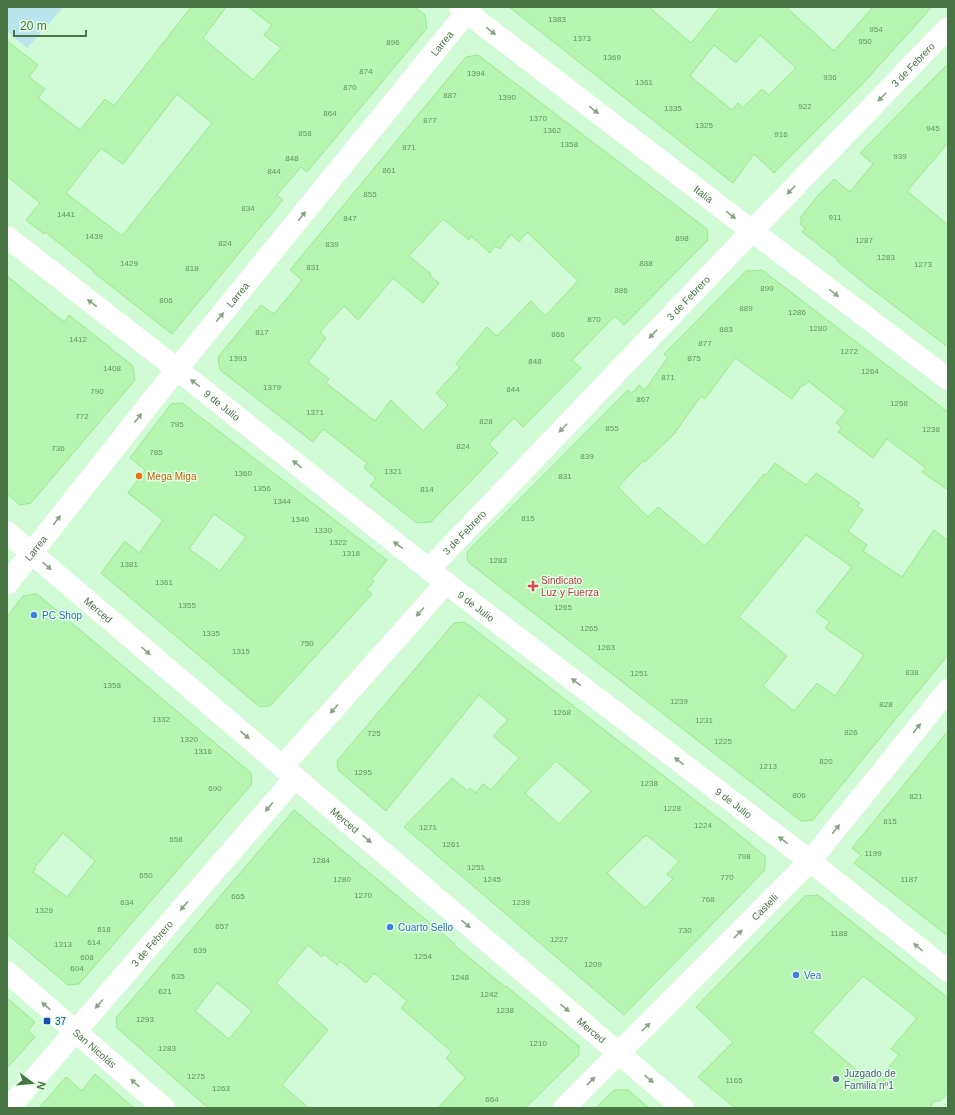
<svg xmlns="http://www.w3.org/2000/svg" width="955" height="1115" viewBox="0 0 955 1115" font-family="Helvetica,sans-serif">
  <style>
    .residential { fill: #d0fbd5 }
    .pitch { fill: #bbe5ec }
    .building { fill: #b7f5b2; stroke: #99e991; fill-rule: evenodd }
    .lines { fill: none; stroke-linecap: round; stroke-linejoin: round }
    .minor { stroke: #fff; stroke-width: 22 }
    .tertiary { stroke: #fff; stroke-width: 22 }
    .oneway { fill: #89a585 }
    .food-dot { fill: #e8710a; stroke: #e4ffe8; stroke-width: 1.5 }
    .health-dot { fill: #e0444e; stroke: #e4ffe8; stroke-width: 1.5 }
    .shop-dot { fill: #3f7fe0; stroke: #e4ffe8; stroke-width: 1.5 }
    .transit-dot { fill: #1a4fb4; stroke: #e4ffe8; stroke-width: 1.5 }
    .service-dot { fill: #5c6f8a; stroke: #e4ffe8; stroke-width: 1.5 }
    .labels { text-anchor: middle; stroke-width: 3; stroke-linejoin: round; paint-order: stroke }
    .number-label { font-size: 8px; fill: #649460 }
    .street-label { font-size: 10px; fill: #497444; stroke: #e4ffe8 }
    .food-label { font-size: 10px; fill: #c56008; stroke: #e4ffe8; text-anchor: start }
    .health-label { font-size: 10px; fill: #be3a42; stroke: #e4ffe8; text-anchor: start }
    .shop-label { font-size: 10px; fill: #366cbe; stroke: #e4ffe8; text-anchor: start }
    .transit-label { font-size: 10px; fill: #164399; stroke: #e4ffe8; text-anchor: start }
    .service-label { font-size: 10px; fill: #4e5e75; stroke: #e4ffe8; text-anchor: start }
  </style>
  <rect width="100%" height="100%" fill="#dcfee1"/>
  <!-- residential -->
  <rect class="residential" x="7" y="7" width="941" height="1101"/>
  <!-- pitch -->
  <polygon class="pitch" points="7,7 64,7 27,48 7,31"/>
  <!-- building -->
  <g class="building">
    <path d="M191,7H226L203,38L253,80L281,48L264,35L272,25L248,7H415L425,15L427,28L307,172L301,167L277,195L283,200L172,334L93,272L94,271L45,232L44,234L26,220L40,203L7,176V41L38,65L29,77L45,89L38,98L80,130L105,99L114,106ZM177,94L212,123L122,236L66,193L101,148L123,164Z"/>
    <path d="M509,7H649L691,43L720,7H786L834,51L873,7H932L866,80L774,173L754,154L733,183ZM760,35L796,68L769,95L762,89L743,108L738,103L732,110L690,76L714,45L736,63Z"/>
    <path d="M478,55L707,229L708,240L624,325L615,316L572,360L581,368L523,427L514,418L489,444L498,453L431,522L417,523L370,486L376,478L364,468L367,463L323,429L313,442L220,370L218,357L261,305L274,314L302,280L290,270L466,57ZM443,219L469,240L471,236L490,253L495,246L500,249L511,234L519,242L527,232L578,281L545,316L531,301L497,336L487,327L456,364L460,367L436,393L448,405L423,431L391,400L375,421L326,383L329,379L308,362L326,338L320,332L344,306L358,320L393,278L423,303L439,283L430,276L431,274L409,256Z"/>
    <polygon points="948,64 948,143 907,191 948,225 948,347 864,283 837,261 838,260 802,232 805,228 800,224 802,220 800,218 816,198 834,179 850,192 873,164 860,153"/>
    <path d="M762,270L948,412V490L922,472L926,468L887,439L873,458L838,432L842,427L836,423L846,411L808,381L804,386L802,385L792,399L735,358L705,399L701,396L674,434L645,462L643,461L618,487L648,517L658,507L705,546L764,474L766,475L775,463L806,485L816,473L860,503L857,506L863,510L848,531L867,545L863,551L902,577L934,530L948,541V655L813,820L805,821H801L468,562L467,552L628,390L631,394L639,385L645,390L668,357L664,354L746,271ZM806,535L852,567L816,612L830,622L825,628L864,655L835,696L817,683L794,711L763,686L787,656L739,617Z"/>
    <polygon points="7,276 64,322 69,315 133,366 135,380 31,503 20,505 7,494"/>
    <path d="M182,403L387,560L371,580L374,581L367,590L372,594L270,706L260,707L101,573L125,541L139,553L163,520L128,493L145,470L130,458L171,404ZM214,514L246,537L220,571L189,549Z"/>
    <path d="M37,594L251,773L252,784L79,984L68,985L7,934V617L23,596ZM63,833L95,861L67,897L33,872L36,869L34,868Z"/>
    <path d="M465,622L727,825L765,856V870L624,1015L404,827L452,778L468,791L470,788L476,793L483,784L491,790L519,758L493,736L508,720L479,695L386,811L338,770L337,761L454,623ZM556,761L591,791L559,824L525,793ZM646,835L679,861L667,874L673,879L645,908L607,873Z"/>
    <polygon points="948,731 948,936 854,863 861,855 852,848"/>
    <path d="M294,810L455,944L454,945L505,987L506,986L579,1046V1055L525,1108H438L465,1078L446,1058L452,1052L401,1008L407,1001L374,973L366,983L340,961L337,965L324,954L322,957L308,945L276,983L328,1030L282,1085L309,1108H208L117,1028L116,1018ZM217,983L252,1011L229,1039L195,1011Z"/>
    <path d="M818,895L948,998V1093L940,1101H935L929,1108H735L698,1077L733,1042L696,1007L805,896ZM863,976L917,1018L891,1049L899,1055L874,1085L812,1032Z"/>
    <polygon points="7,998 35,1022 28,1031 35,1037 7,1068"/>
    <polygon points="95,1074 134,1108 39,1108 66,1077 82,1091"/>
    <polygon points="614,1090 628,1090 649,1108 596,1108"/>
  </g>
  <g class="lines">
    <!-- minor -->
    <g class="minor">
      <path id="s1" d="M460,7L752,231L948,379"/>
      <path id="s2" d="M7,237L177,369L446,583L810,861L948,971"/>
      <path id="s3" d="M429,569L752,231L948,28"/>
      <path id="s4" d="M7,584L177,369L471,7"/>
      <polyline points="282,767 446,583"/>
      <path id="s5" d="M7,972L164,1108"/>
      <path id="s6" d="M9,1108L295,778"/>
      <path id="s7" d="M564,1108L810,861L948,690"/>
    </g>
    <!-- tertiary -->
    <path class="tertiary" id="s8" d="M7,532L683,1108"/>
  </g>
  <!-- one-way arrows -->
  <defs><path id="oneway-solid" d="M-6-.8H1V-3.2L6.5 0L1 3.2V.8H-6Z"/></defs>
  <g class="oneway">
    <use href="#oneway-solid" transform="translate(491 31) rotate(38)"/>
    <use href="#oneway-solid" transform="translate(882 97) rotate(134)"/>
    <use href="#oneway-solid" transform="translate(594 110) rotate(38)"/>
    <use href="#oneway-solid" transform="translate(791 190) rotate(134)"/>
    <use href="#oneway-solid" transform="translate(731 215) rotate(38)"/>
    <use href="#oneway-solid" transform="translate(302 216) rotate(-51)"/>
    <use href="#oneway-solid" transform="translate(834 293) rotate(37)"/>
    <use href="#oneway-solid" transform="translate(92 303) rotate(-142)"/>
    <use href="#oneway-solid" transform="translate(220 317) rotate(-51)"/>
    <use href="#oneway-solid" transform="translate(653 334) rotate(134)"/>
    <use href="#oneway-solid" transform="translate(195 383) rotate(-142)"/>
    <use href="#oneway-solid" transform="translate(138 418) rotate(-51)"/>
    <use href="#oneway-solid" transform="translate(563 428) rotate(134)"/>
    <use href="#oneway-solid" transform="translate(297 464) rotate(-142)"/>
    <use href="#oneway-solid" transform="translate(57 520) rotate(-51)"/>
    <use href="#oneway-solid" transform="translate(398 545) rotate(-142)"/>
    <use href="#oneway-solid" transform="translate(47 566) rotate(41)"/>
    <use href="#oneway-solid" transform="translate(420 612) rotate(132)"/>
    <use href="#oneway-solid" transform="translate(146 651) rotate(41)"/>
    <use href="#oneway-solid" transform="translate(576 682) rotate(-143)"/>
    <use href="#oneway-solid" transform="translate(334 709) rotate(132)"/>
    <use href="#oneway-solid" transform="translate(917 728) rotate(-51)"/>
    <use href="#oneway-solid" transform="translate(245 735) rotate(41)"/>
    <use href="#oneway-solid" transform="translate(679 761) rotate(-143)"/>
    <use href="#oneway-solid" transform="translate(269 807) rotate(131)"/>
    <use href="#oneway-solid" transform="translate(836 829) rotate(-51)"/>
    <use href="#oneway-solid" transform="translate(367 839) rotate(41)"/>
    <use href="#oneway-solid" transform="translate(783 840) rotate(-143)"/>
    <use href="#oneway-solid" transform="translate(184 906) rotate(131)"/>
    <use href="#oneway-solid" transform="translate(466 924) rotate(41)"/>
    <use href="#oneway-solid" transform="translate(738 934) rotate(-45)"/>
    <use href="#oneway-solid" transform="translate(918 947) rotate(-141)"/>
    <use href="#oneway-solid" transform="translate(99 1004) rotate(131)"/>
    <use href="#oneway-solid" transform="translate(46 1006) rotate(-139)"/>
    <use href="#oneway-solid" transform="translate(565 1008) rotate(41)"/>
    <use href="#oneway-solid" transform="translate(646 1027) rotate(-45)"/>
    <use href="#oneway-solid" transform="translate(649 1079) rotate(40)"/>
    <use href="#oneway-solid" transform="translate(591 1081) rotate(-44)"/>
    <use href="#oneway-solid" transform="translate(135 1083) rotate(-139)"/>
  </g>
  <!-- markers -->
  <circle class="food-dot" cx="139" cy="476" r="4"/>
  <path class="health-dot" d="M531 580h4v4h4v4h-4v4h-4v-4h-4v-4h4z"/>
  <g class="shop-dot">
    <circle cx="34" cy="615" r="4"/>
    <circle cx="390" cy="927" r="4"/>
    <circle cx="796" cy="975" r="4"/>
  </g>
  <rect class="transit-dot" x="43" y="1017" width="8" height="8" rx="2"/>
  <circle class="service-dot" cx="836" cy="1079" r="4"/>
  <g class="labels">
    <!-- number labels -->
    <g class="number-label">
      <text x="557" y="22">1383</text>
      <text x="876" y="32">954</text>
      <text x="582" y="41">1373</text>
      <text x="865" y="44">950</text>
      <text x="393" y="45">896</text>
      <text x="612" y="60">1369</text>
      <text x="366" y="74">874</text>
      <text x="476" y="76">1394</text>
      <text x="830" y="80">936</text>
      <text x="644" y="85">1361</text>
      <text x="350" y="90">870</text>
      <text x="450" y="98">887</text>
      <text x="507" y="100">1390</text>
      <text x="805" y="109">922</text>
      <text x="673" y="111">1335</text>
      <text x="330" y="116">864</text>
      <text x="538" y="121">1370</text>
      <text x="430" y="123">877</text>
      <text x="704" y="128">1325</text>
      <text x="933" y="131">945</text>
      <text x="552" y="133">1362</text>
      <text x="305" y="136">858</text>
      <text x="781" y="137">916</text>
      <text x="569" y="147">1358</text>
      <text x="409" y="150">871</text>
      <text x="900" y="159">939</text>
      <text x="292" y="161">848</text>
      <text x="389" y="173">861</text>
      <text x="274" y="174">844</text>
      <text x="370" y="197">855</text>
      <text x="248" y="211">834</text>
      <text x="66" y="217">1441</text>
      <text x="835" y="220">911</text>
      <text x="350" y="221">847</text>
      <text x="94" y="239">1439</text>
      <text x="682" y="241">898</text>
      <text x="864" y="243">1287</text>
      <text x="225" y="246">824</text>
      <text x="332" y="247">839</text>
      <text x="886" y="260">1283</text>
      <text x="129" y="266">1429</text>
      <text x="646" y="266">888</text>
      <text x="923" y="267">1273</text>
      <text x="313" y="270">831</text>
      <text x="192" y="271">818</text>
      <text x="767" y="291">899</text>
      <text x="621" y="293">886</text>
      <text x="166" y="303">806</text>
      <text x="746" y="311">889</text>
      <text x="797" y="315">1286</text>
      <text x="594" y="322">870</text>
      <text x="818" y="331">1280</text>
      <text x="726" y="332">883</text>
      <text x="262" y="335">817</text>
      <text x="558" y="337">866</text>
      <text x="78" y="342">1412</text>
      <text x="705" y="346">877</text>
      <text x="849" y="354">1272</text>
      <text x="238" y="361">1393</text>
      <text x="694" y="361">875</text>
      <text x="535" y="364">848</text>
      <text x="112" y="371">1408</text>
      <text x="870" y="374">1264</text>
      <text x="668" y="380">871</text>
      <text x="272" y="390">1379</text>
      <text x="513" y="392">844</text>
      <text x="97" y="394">790</text>
      <text x="643" y="402">867</text>
      <text x="899" y="406">1258</text>
      <text x="315" y="415">1371</text>
      <text x="82" y="419">772</text>
      <text x="486" y="424">828</text>
      <text x="177" y="427">795</text>
      <text x="612" y="431">855</text>
      <text x="931" y="432">1238</text>
      <text x="463" y="449">824</text>
      <text x="58" y="451">736</text>
      <text x="156" y="455">785</text>
      <text x="587" y="459">839</text>
      <text x="393" y="474">1321</text>
      <text x="243" y="476">1360</text>
      <text x="565" y="479">831</text>
      <text x="262" y="491">1356</text>
      <text x="427" y="492">814</text>
      <text x="282" y="504">1344</text>
      <text x="528" y="521">815</text>
      <text x="300" y="522">1340</text>
      <text x="323" y="533">1330</text>
      <text x="338" y="545">1322</text>
      <text x="351" y="556">1318</text>
      <text x="498" y="563">1283</text>
      <text x="129" y="567">1381</text>
      <text x="164" y="585">1361</text>
      <text x="187" y="608">1355</text>
      <text x="563" y="610">1265</text>
      <text x="589" y="631">1265</text>
      <text x="211" y="636">1335</text>
      <text x="307" y="646">750</text>
      <text x="606" y="650">1263</text>
      <text x="241" y="654">1315</text>
      <text x="912" y="675">838</text>
      <text x="639" y="676">1251</text>
      <text x="112" y="688">1358</text>
      <text x="679" y="704">1239</text>
      <text x="886" y="707">828</text>
      <text x="562" y="715">1268</text>
      <text x="161" y="722">1332</text>
      <text x="704" y="723">1231</text>
      <text x="851" y="735">826</text>
      <text x="374" y="736">725</text>
      <text x="189" y="742">1320</text>
      <text x="723" y="744">1225</text>
      <text x="203" y="754">1316</text>
      <text x="826" y="764">820</text>
      <text x="768" y="769">1213</text>
      <text x="363" y="775">1295</text>
      <text x="649" y="786">1238</text>
      <text x="215" y="791">690</text>
      <text x="799" y="798">806</text>
      <text x="916" y="799">821</text>
      <text x="672" y="811">1228</text>
      <text x="890" y="824">815</text>
      <text x="703" y="828">1224</text>
      <text x="428" y="830">1271</text>
      <text x="176" y="842">658</text>
      <text x="451" y="847">1261</text>
      <text x="873" y="856">1199</text>
      <text x="744" y="859">798</text>
      <text x="321" y="863">1284</text>
      <text x="476" y="870">1251</text>
      <text x="146" y="878">650</text>
      <text x="727" y="880">770</text>
      <text x="342" y="882">1280</text>
      <text x="492" y="882">1245</text>
      <text x="909" y="882">1187</text>
      <text x="363" y="898">1270</text>
      <text x="238" y="899">665</text>
      <text x="708" y="902">768</text>
      <text x="127" y="905">634</text>
      <text x="521" y="905">1239</text>
      <text x="44" y="913">1329</text>
      <text x="222" y="929">657</text>
      <text x="104" y="932">618</text>
      <text x="685" y="933">730</text>
      <text x="839" y="936">1188</text>
      <text x="559" y="942">1227</text>
      <text x="94" y="945">614</text>
      <text x="63" y="947">1313</text>
      <text x="200" y="953">639</text>
      <text x="423" y="959">1254</text>
      <text x="87" y="960">608</text>
      <text x="593" y="967">1209</text>
      <text x="77" y="971">604</text>
      <text x="178" y="979">635</text>
      <text x="460" y="980">1248</text>
      <text x="165" y="994">621</text>
      <text x="489" y="997">1242</text>
      <text x="505" y="1013">1238</text>
      <text x="145" y="1022">1293</text>
      <text x="538" y="1046">1210</text>
      <text x="167" y="1051">1283</text>
      <text x="196" y="1079">1275</text>
      <text x="734" y="1083">1165</text>
      <text x="221" y="1091">1263</text>
      <text x="492" y="1102">664</text>
    </g>
    <!-- street labels -->
    <g class="street-label">
      <text dy="4" stroke="none"><textPath href="#s4" startOffset="694">Larrea</textPath></text>
      <text dy="4" stroke="none"><textPath href="#s3" startOffset="699">3 de Febrero</textPath></text>
      <text dy="4" stroke="none"><textPath href="#s1" startOffset="307">Italia</textPath></text>
      <text dy="4" stroke="none"><textPath href="#s4" startOffset="370">Larrea</textPath></text>
      <text dy="4" stroke="none"><textPath href="#s3" startOffset="375">3 de Febrero</textPath></text>
      <text dy="4" stroke="none"><textPath href="#s2" startOffset="273">9 de Julio</textPath></text>
      <text dy="4" stroke="none"><textPath href="#s3" startOffset="51">3 de Febrero</textPath></text>
      <text dy="4" stroke="none"><textPath href="#s4" startOffset="46">Larrea</textPath></text>
      <text dy="4" stroke="none"><textPath href="#s2" startOffset="597">9 de Julio</textPath></text>
      <text dy="4" stroke="none"><textPath href="#s8" startOffset="120">Merced</textPath></text>
      <text dy="4" stroke="none"><textPath href="#s2" startOffset="921">9 de Julio</textPath></text>
      <text dy="4" stroke="none"><textPath href="#s8" startOffset="444">Merced</textPath></text>
      <text dy="4" stroke="none"><textPath href="#s7" startOffset="284">Castelli</textPath></text>
      <text dy="4" stroke="none"><textPath href="#s6" startOffset="218">3 de Febrero</textPath></text>
      <text dy="4" stroke="none"><textPath href="#s8" startOffset="768">Merced</textPath></text>
      <text dy="4" stroke="none"><textPath href="#s5" startOffset="116">San Nicolás</textPath></text>
    </g>
    <!-- food labels -->
    <g class="food-label">
      <text x="147" y="480">Mega Miga</text>
    </g>
    <!-- health labels -->
    <g class="health-label">
      <text x="541" y="584">Sindicato<tspan x="541" dy="12">Luz y Fuerza</tspan></text>
    </g>
    <!-- shop labels -->
    <g class="shop-label">
      <text x="42" y="619">PC Shop</text>
      <text x="398" y="931">Cuarto Sello</text>
      <text x="804" y="979">Vea</text>
    </g>
    <!-- transit labels -->
    <g class="transit-label">
      <text x="55" y="1025">37</text>
    </g>
    <!-- service labels -->
    <g class="service-label">
      <text x="844" y="1077">Juzgado de<tspan x="844" dy="12">Familia nº1</tspan></text>
    </g>
  </g>
  <!-- border -->
  <rect width="955" height="1115" fill="none" stroke="#497444" stroke-width="16"/>
  <!-- north arrow -->
  <g transform="translate(32 1083) rotate(106)" stroke="#e4ffe8" stroke-width="3" paint-order="stroke">
  <path d="M0-3L7 15L0 10L-7 15Z" fill="#497444"/>
  <text y="-6" font-size="11" font-weight="bold" text-anchor="middle" fill="#497444">N</text>
  </g>
  <!-- scale -->
  <path d="M14 30v6h72v-6" fill="none" stroke="#497444" stroke-width="2"/>
  <text x="20" y="30" font-size="12" fill="#497444" stroke="#e4ffe8" stroke-width="3" paint-order="stroke">20 m</text>
</svg>
